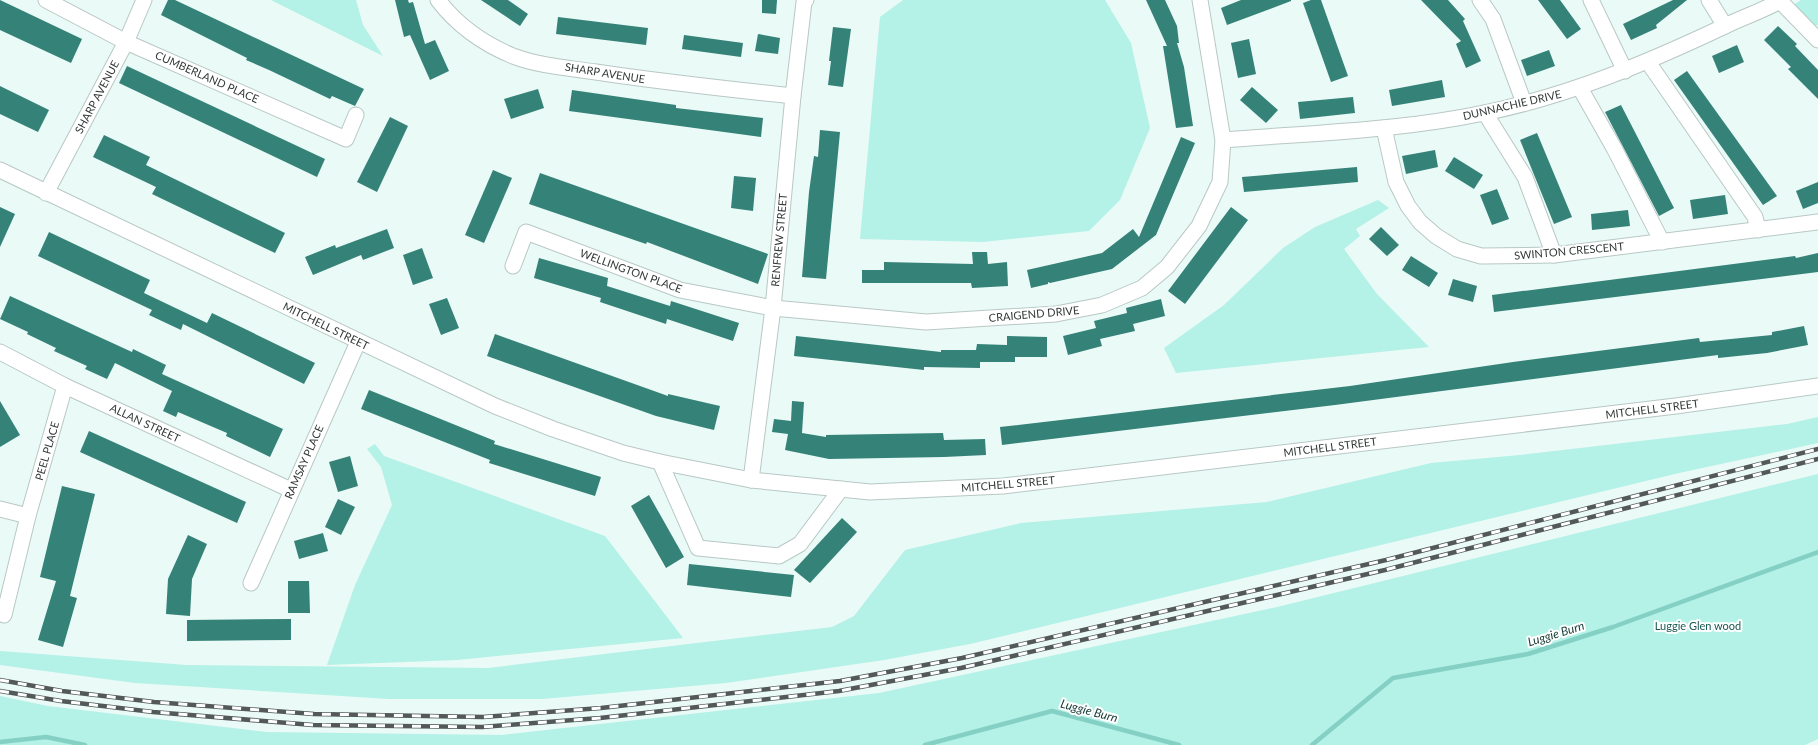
<svg xmlns="http://www.w3.org/2000/svg" width="1818" height="745" viewBox="0 0 1818 745" font-family="Lato,sans-serif">
  <style>
    .green { fill: #b4f1e7 }
    .lines { fill: none; stroke-linecap: round; stroke-linejoin: round }
    .stream { stroke: #84d0c4; stroke-width: 4.5 }
    .building { fill: #358278 }
    .minor-casing { stroke: #b8c8c5; stroke-width: 17 }
    .minor { stroke: #fff; stroke-width: 15 }
    .rail-casing { stroke: #525958; stroke-width: 4.5 }
    .rail { stroke: #fff; stroke-width: 3; stroke-dasharray: 9; stroke-linecap: butt }
    .labels { text-anchor: middle; stroke-width: 4; stroke-linejoin: round; paint-order: stroke }
    .street-label { font-size: 11px; fill: #333938; stroke: #fff }
    .park-label { font-size: 11px; fill: #175850; stroke: #fff }
    .water-label { font-size: 12px; font-style: italic; fill: #153a35; stroke: #fff }
  </style>
  <rect width="100%" height="100%" fill="#eafaf7"/>
  <!-- green -->
  <g class="green">
    <polygon points="271,0 356,0 363,25 383,56"/>
    <polygon points="903,0 1105,0 1131,43 1150,128 1120,200 1089,231 983,242 860,239 880,17"/>
    <polygon points="1801,0 1818,0 1818,25 1811,26 1793,5"/>
    <polygon points="1378,200 1389,208 1356,229 1360,236 1344,249 1377,294 1429,347 1176,373 1164,348 1224,305 1283,248 1315,227"/>
    <polygon points="1818,417 1818,443 1679,473 970,644 884,660 726,683 542,699 389,699 135,683 0,665 0,651 187,665 488,668 832,627 854,616 905,550 1021,523 1267,502 1431,463 1520,455 1787,424"/>
    <polygon points="375,444 384,456 605,536 683,638 457,660 327,665 355,585 392,505 381,467 367,449"/>
    <polygon points="1818,474 1818,739 1805,745 0,745 0,696 48,706 267,732 502,735 879,693 1277,607"/>
  </g>
  <g class="lines">
    <!-- stream -->
    <g class="stream">
      <polyline points="0,742 46,737 85,745"/>
      <polyline points="925,745 1052,711 1179,745"/>
      <polyline points="1312,745 1393,678 1528,654 1613,627 1818,552"/>
    </g>
  </g>
  <!-- building -->
  <g class="building">
    <polygon points="0,0 82,39 71,63 0,30"/>
    <polygon points="168,0 175,0 364,89 355,106 332,96 330,99 269,70 246,60 247,58 161,15"/>
    <polygon points="395,0 408,0 409,3 413,2 425,44 435,40 449,71 430,80 410,35 404,37"/>
    <polygon points="481,0 508,0 528,14 520,26"/>
    <polygon points="762,0 777,0 776,14 762,13"/>
    <polygon points="1146,0 1165,0 1177,26 1179,43 1177,43 1184,67 1193,126 1176,128 1163,46 1167,46"/>
    <polygon points="1241,0 1291,0 1291,1 1227,25 1221,8"/>
    <polygon points="1311,0 1321,0 1348,76 1331,82 1303,3"/>
    <polygon points="1421,0 1448,0 1465,19 1463,21 1481,61 1466,68 1456,44 1461,41"/>
    <polygon points="1538,0 1560,0 1581,29 1567,39"/>
    <polygon points="1673,0 1687,0 1656,25 1657,28 1631,40 1623,24"/>
    <polygon points="558,17 648,28 646,45 556,34"/>
    <polygon points="1778,26 1797,44 1795,46 1818,70 1818,99 1788,69 1791,67 1764,40"/>
    <polygon points="833,27 851,29 843,87 828,85 831,61 829,61"/>
    <polygon points="758,34 780,38 778,54 755,51"/>
    <polygon points="684,35 743,43 741,57 682,49"/>
    <polygon points="1249,39 1256,74 1238,78 1231,43"/>
    <polygon points="1737,45 1744,62 1719,73 1712,56"/>
    <polygon points="1549,50 1555,66 1527,76 1521,60"/>
    <polygon points="127,66 325,159 317,177 119,83"/>
    <polygon points="1687,71 1777,196 1763,205 1674,80"/>
    <polygon points="1442,80 1445,97 1392,106 1389,90"/>
    <polygon points="0,86 49,110 38,132 0,114"/>
    <polygon points="1252,87 1278,110 1266,123 1240,100"/>
    <polygon points="538,89 544,108 511,119 504,99"/>
    <polygon points="572,90 676,105 676,108 763,118 761,137 569,111"/>
    <polygon points="1353,97 1355,113 1300,119 1298,102"/>
    <polygon points="1621,105 1674,208 1659,216 1605,112"/>
    <polygon points="390,117 408,126 377,192 357,182"/>
    <polygon points="820,130 840,132 826,279 802,277 809,192 814,156 818,157"/>
    <polygon points="1537,133 1572,217 1554,224 1520,140"/>
    <polygon points="104,135 150,157 146,165 285,233 275,253 152,194 156,187 93,157"/>
    <polygon points="1181,137 1195,143 1156,235 1112,269 1050,283 1048,282 1048,284 1031,288 1027,270 1102,253 1133,229 1139,237"/>
    <polygon points="1435,150 1438,167 1406,174 1402,156"/>
    <polygon points="1454,157 1483,175 1474,189 1445,171"/>
    <polygon points="1357,167 1358,182 1244,192 1242,177"/>
    <polygon points="493,170 512,178 484,243 465,235"/>
    <polygon points="540,173 768,254 758,284 647,242 646,244 529,204"/>
    <polygon points="734,176 756,178 753,211 731,208"/>
    <polygon points="1818,182 1818,203 1803,209 1796,191"/>
    <polygon points="1497,189 1509,219 1492,225 1480,195"/>
    <polygon points="1725,195 1728,214 1693,219 1690,200"/>
    <polygon points="0,207 15,214 0,247"/>
    <polygon points="1231,207 1248,220 1185,304 1168,291"/>
    <polygon points="1628,210 1630,226 1592,230 1591,214"/>
    <polygon points="1381,227 1399,245 1387,256 1369,239"/>
    <polygon points="387,229 394,248 363,260 361,255 313,275 305,257 335,245 336,248"/>
    <polygon points="49,232 150,280 144,293 207,323 212,313 315,363 304,384 183,324 181,330 149,315 152,310 38,256"/>
    <polygon points="422,248 433,278 413,285 403,255"/>
    <polygon points="972,252 987,252 988,264 1007,262 1008,286 972,288 971,283 862,283 862,270 884,270 884,262 973,264"/>
    <polygon points="1818,253 1818,272 1494,312 1492,295 1795,256 1796,258"/>
    <polygon points="1411,256 1438,273 1429,287 1402,270"/>
    <polygon points="539,258 608,278 607,286 670,306 671,301 739,323 733,341 667,319 666,324 600,302 601,298 534,278"/>
    <polygon points="1453,279 1477,286 1473,302 1448,295"/>
    <polygon points="10,296 132,352 133,349 166,365 162,374 283,429 270,457 226,436 227,433 178,412 176,417 163,411 172,391 115,363 107,379 85,369 87,366 54,351 56,348 27,334 28,332 0,319"/>
    <polygon points="447,298 459,328 441,335 429,304"/>
    <polygon points="1161,299 1165,316 1133,324 1135,331 1100,339 1102,346 1068,355 1063,336 1096,328 1094,321 1127,313 1126,308"/>
    <polygon points="1804,326 1808,345 1767,353 1718,358 1718,355 1335,405 1002,445 1000,427 1350,386 1513,362 1699,338 1700,342 1772,335 1772,332"/>
    <polygon points="495,334 668,396 668,394 720,406 714,430 656,416 487,356"/>
    <polygon points="796,336 941,352 941,350 976,350 977,344 1007,345 1007,336 1047,337 1047,357 1015,357 1015,362 980,362 980,368 924,367 924,370 794,356"/>
    <polygon points="369,390 495,441 494,444 601,477 595,496 489,463 490,460 361,409"/>
    <polygon points="0,401 20,435 0,447"/>
    <polygon points="792,401 804,402 802,433 826,437 826,435 943,433 944,440 985,439 986,455 944,457 829,459 785,450 788,434 772,432 774,419 791,421"/>
    <polygon points="89,431 246,502 237,523 80,452"/>
    <polygon points="350,456 358,486 338,492 329,462"/>
    <polygon points="62,486 95,494 70,596 77,598 63,647 38,640 56,581 40,577"/>
    <polygon points="649,495 684,557 666,568 631,506"/>
    <polygon points="338,499 355,507 341,535 325,527"/>
    <polygon points="842,518 857,532 810,583 794,570"/>
    <polygon points="323,533 328,551 299,559 294,541"/>
    <polygon points="188,535 207,544 192,579 190,616 166,614 168,579"/>
    <polygon points="689,564 794,575 791,597 687,585"/>
    <polygon points="288,581 309,581 310,613 288,613"/>
    <polygon points="291,619 291,640 187,641 187,620"/>
  </g>
  <g class="lines">
    <!-- minor casing -->
    <g class="minor-casing">
      <g id="minor">
        <polyline points="46,0 126,42 346,139 356,115"/>
        <path d="M438,0C457,25 484,44 513,56C539,66 569,68 596,72C662,82 727,89 793,96"/>
        <polyline points="1480,0 1493,19 1524,103"/>
        <polyline points="1591,0 1625,71"/>
        <polyline points="1709,0 1725,26"/>
        <polyline points="1780,1 1818,40"/>
        <polyline points="1648,62 1755,217 1758,230"/>
        <polyline points="1580,88 1614,148 1662,242"/>
        <polyline points="1485,113 1525,177 1554,255"/>
        <polyline points="1384,128 1396,182 1408,206 1420,222 1436,236 1457,249 1481,256 1554,255 1818,222"/>
        <path d="M1223,140C1310,133 1398,131 1484,113C1568,96 1647,63 1725,26C1744,17 1764,10 1782,0"/>
        <polyline points="0,170 495,406 553,429 623,453 660,462 751,480 870,492 1003,486 1676,406 1818,386"/>
        <polyline points="46,193 126,42 144,0"/>
        <polyline points="513,266 526,232 680,290 773,308 926,322 1056,314 1102,305 1142,288 1167,267 1199,226 1220,182 1223,140 1200,0"/>
        <polyline points="0,352 65,386 291,490"/>
        <polyline points="660,462 698,548 779,556 800,544 841,489"/>
        <polyline points="751,480 773,308 793,96 804,2 806,0"/>
        <polyline points="0,509 28,516 65,386"/>
        <polyline points="251,583 358,342"/>
        <polyline points="4,615 28,516"/>
      </g>
    </g>
    <!-- minor -->
    <use href="#minor" class="minor"/>
    <!-- rail casing -->
    <g class="rail-casing">
      <g id="rail">
        <polyline points="0,680 62,691 154,702 314,714 483,717 601,708 840,681 962,658 1386,560 1818,449"/>
        <polyline points="0,691 61,701 153,712 313,725 482,727 600,718 839,691 961,668 1385,570 1818,459"/>
      </g>
    </g>
    <!-- rail -->
    <use href="#rail" class="rail"/>
  </g>
  <g class="labels">
    <!-- street labels -->
    <g class="street-label">
      <text transform="translate(605 73) rotate(9)" y="4">SHARP AVENUE</text>
      <text transform="translate(207 77) rotate(24)" y="4">CUMBERLAND PLACE</text>
      <text transform="translate(97 97) rotate(-62)" y="4">SHARP AVENUE</text>
      <text transform="translate(1512 105) rotate(-13)" y="4">DUNNACHIE DRIVE</text>
      <text transform="translate(779 240) rotate(-85)" y="4">RENFREW STREET</text>
      <text transform="translate(1569 251) rotate(-5)" y="4">SWINTON CRESCENT</text>
      <text transform="translate(631 271) rotate(20)" y="4">WELLINGTON PLACE</text>
      <text transform="translate(1034 314) rotate(-5)" y="4">CRAIGEND DRIVE</text>
      <text transform="translate(326 326) rotate(26)" y="4">MITCHELL STREET</text>
      <text transform="translate(1652 409) rotate(-7)" y="4">MITCHELL STREET</text>
      <text transform="translate(145 423) rotate(25)" y="4">ALLAN STREET</text>
      <text transform="translate(1330 447) rotate(-7)" y="4">MITCHELL STREET</text>
      <text transform="translate(47 451) rotate(-74)" y="4">PEEL PLACE</text>
      <text transform="translate(304 462) rotate(-66)" y="4">RAMSAY PLACE</text>
      <text transform="translate(1008 484) rotate(-5)" y="4">MITCHELL STREET</text>
    </g>
    <!-- park labels -->
    <g class="park-label">
      <text x="1698" y="630">Luggie Glen wood</text>
    </g>
    <!-- water labels -->
    <g class="water-label">
      <text transform="translate(1556 634) rotate(-17)" y="4">Luggie Burn</text>
      <text transform="translate(1089 711) rotate(15)" y="4">Luggie Burn</text>
    </g>
  </g>
</svg>
